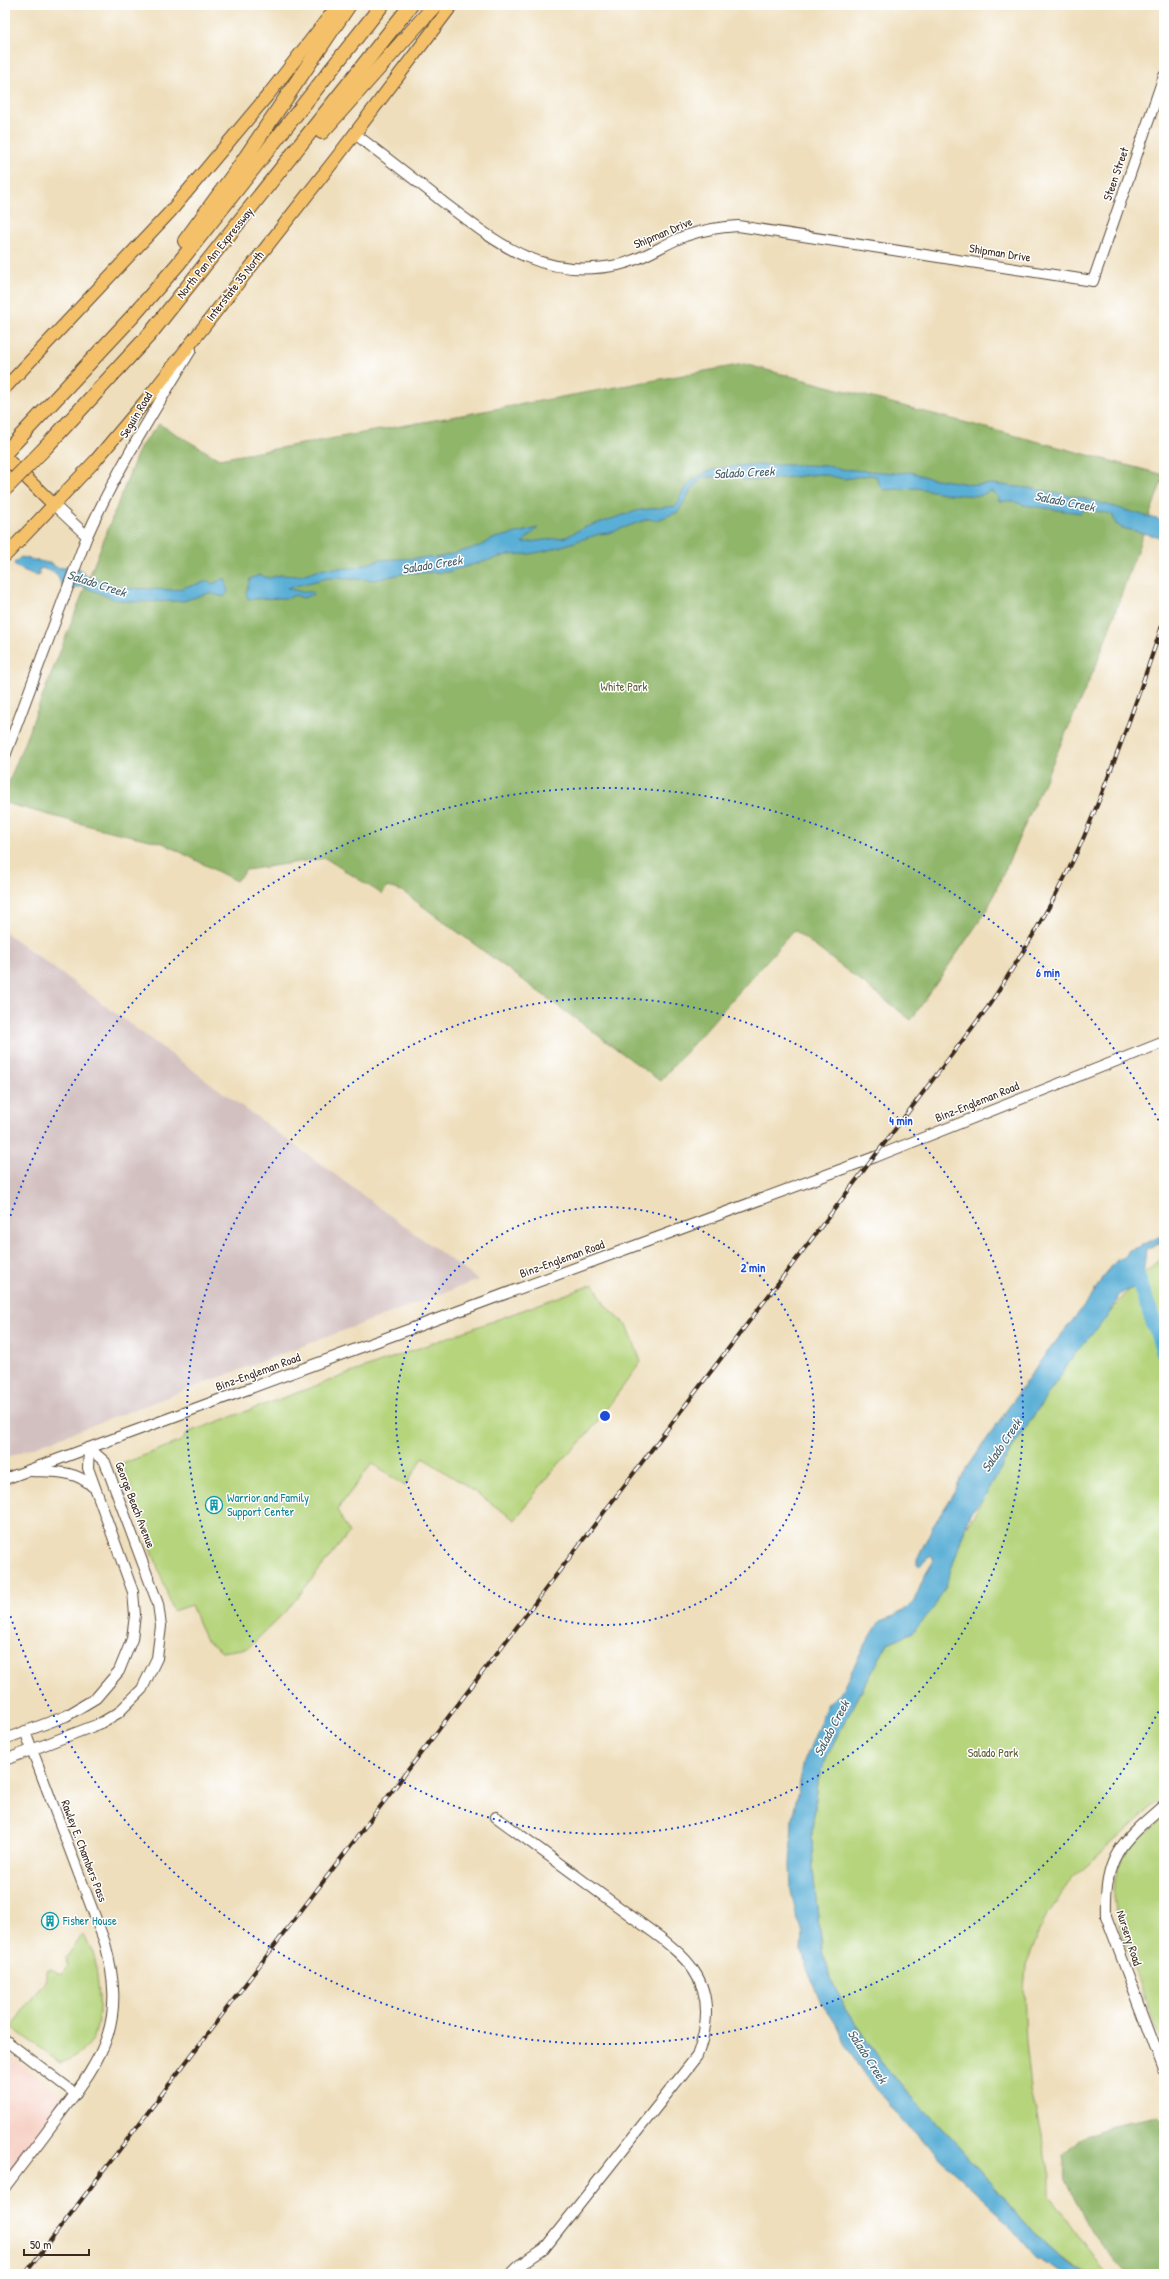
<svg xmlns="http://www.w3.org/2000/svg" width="1169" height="2279" viewBox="0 0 1169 2279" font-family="'Patrick Hand',sans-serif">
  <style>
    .built { fill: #f7d1c6 }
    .industrial { fill: #d2bfbf }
    .green { fill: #b5d47b; stroke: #787f4c }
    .forest { fill: #90b66b; stroke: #667044 }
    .water { fill: #5aafd6; stroke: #4a6c7a }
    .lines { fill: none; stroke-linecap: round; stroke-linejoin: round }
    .river { stroke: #5aafd6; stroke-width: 16 }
    .minor-casing { stroke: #564536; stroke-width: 12 }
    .major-casing { stroke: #564536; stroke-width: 14 }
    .highway-casing { stroke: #564536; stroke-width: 16 }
    .minor { stroke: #fff; stroke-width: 10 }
    .major { stroke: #f4c16a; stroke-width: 12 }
    .highway { stroke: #f4c16a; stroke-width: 14 }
    .rail-casing { stroke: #3b2a1e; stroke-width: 4 }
    .rail { stroke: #fff; stroke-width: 2.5; stroke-dasharray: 8; stroke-linecap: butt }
    .highway-bridge-casing { stroke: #564536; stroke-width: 16; stroke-linecap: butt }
    .highway-bridge { stroke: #f4c16a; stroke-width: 14 }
    .ring { fill: none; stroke: #1d4ed8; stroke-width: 2; stroke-dasharray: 2 4 }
    .labels { text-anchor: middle; stroke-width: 3; stroke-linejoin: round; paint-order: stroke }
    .street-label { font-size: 12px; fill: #3b2a1e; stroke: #fff }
    .park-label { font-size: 12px; fill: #605d3a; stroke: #fff }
    .culture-label { font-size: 12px; fill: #0d838f; stroke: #fff; text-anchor: start }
    .water-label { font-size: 13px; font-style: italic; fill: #475f68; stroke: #fff }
    .centre { fill: #1d4ed8; stroke: #fff; stroke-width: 2 }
    .ring-label { font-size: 12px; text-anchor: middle; font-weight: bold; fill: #1d4ed8; stroke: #fff; stroke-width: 3; stroke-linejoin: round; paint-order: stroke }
  </style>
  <rect width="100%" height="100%" fill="#fff"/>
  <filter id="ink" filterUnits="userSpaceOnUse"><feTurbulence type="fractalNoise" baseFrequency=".025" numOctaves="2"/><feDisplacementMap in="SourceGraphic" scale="8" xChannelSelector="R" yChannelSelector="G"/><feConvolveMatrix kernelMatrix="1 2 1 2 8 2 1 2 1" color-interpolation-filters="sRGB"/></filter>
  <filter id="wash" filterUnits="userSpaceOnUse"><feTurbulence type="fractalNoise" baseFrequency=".012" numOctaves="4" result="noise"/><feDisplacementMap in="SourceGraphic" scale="16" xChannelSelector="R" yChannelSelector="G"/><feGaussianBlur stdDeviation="0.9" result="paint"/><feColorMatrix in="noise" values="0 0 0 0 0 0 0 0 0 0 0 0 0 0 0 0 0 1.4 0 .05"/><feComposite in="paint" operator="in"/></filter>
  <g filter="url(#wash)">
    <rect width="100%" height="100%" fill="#eedebc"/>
    <!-- built -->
    <polygon class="built" points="5,2052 66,2098 5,2179"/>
    <!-- industrial -->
    <polygon class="industrial" points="5,932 478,1280 5,1458"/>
    <!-- green -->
    <g class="green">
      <polygon points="1164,1255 1164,1796 1072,1879 1044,1920 1026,1966 1024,1990 1026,2043 1031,2089 1050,2175 1050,2195 1078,2236 1107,2274 1089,2274 1060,2257 1033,2233 959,2146 913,2099 877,2055 846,2009 828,1974 819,1927 813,1870 812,1830 819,1775 835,1740 888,1643 913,1632 951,1569 960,1539 1014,1445 1074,1355 1140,1277"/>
      <polygon points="594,1284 605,1305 628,1327 641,1362 587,1435 551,1472 515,1520 462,1483 423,1458 405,1486 372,1463 337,1510 349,1533 288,1609 248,1648 222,1652 205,1639 191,1605 173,1611 122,1464 181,1441 187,1433"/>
      <polygon points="1164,1816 1164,2051 1120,1930 1114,1897 1115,1882 1123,1857 1133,1843"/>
      <path d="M83,1934C86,1940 90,1946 93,1953C96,1960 96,1969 97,1977C102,2015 102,2048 60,2063L11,2027L46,1979V1971L51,1969L61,1974L69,1966L66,1958Z"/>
    </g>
    <!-- forest -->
    <g class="forest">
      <polygon points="744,364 1164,475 1097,663 987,910 911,1020 794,930 660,1081 402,891 387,887 382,894 325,858 246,870 236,881 163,843 97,828 5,803 5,792 140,447 159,424 219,459"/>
      <polygon points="1158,2116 1164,2124 1164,2274 1129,2274 1091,2232 1066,2180 1063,2156 1079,2139 1112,2125"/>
    </g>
    <!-- water -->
    <g class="water">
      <path d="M747,465H806L828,466L840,469L896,473L911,472L929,478L976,485L992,484L1035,489L1079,497L1164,521V538L1122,528L1116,524L1112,514L1085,509L1080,513L1023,505L1013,501H999L998,496L991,491L979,496L949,494L917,488L884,490L880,486L876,476L870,475L844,479L821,474L764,480H743L736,474H731L718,477H702L691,490L678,512L657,520L648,519L609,533L599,534L550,550L530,554L507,555L447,572L406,573L375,580L328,578L287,588L302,592H312L314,594L303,598L295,595L289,598L248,599L246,593L250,579L259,575L269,578L281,575L298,576L324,568H354L380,560L441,557L480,546L491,539L538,528L522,543L566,537L583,528L617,517L640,510L675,506L680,502L679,498C697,468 715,469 747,465Z"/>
      <polygon points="21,557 53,564 55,567 64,568 68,566 80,569 86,576 123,588 174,590 209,581 212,584 225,578 228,592 224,597 209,593 183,601 136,602 116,600 82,586 72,589 61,584 57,574 42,568 38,571 40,575 37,576 16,567 14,563"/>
      <path d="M1164,1235V1242L1146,1249L1143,1277L1133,1288L1120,1294L1107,1317L1074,1355L1014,1445L984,1498L970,1513L945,1588L933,1609L913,1632L888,1643L835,1740L819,1775L812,1830L813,1870L819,1927L828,1974L846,2009L877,2055L913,2099L959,2146L1033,2233L1060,2257L1086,2274H1066L1036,2257L996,2210L936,2155L927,2143L910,2129L878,2093L848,2050L838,2027L820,2000L807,1969L802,1950L803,1932L796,1914L791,1891L790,1866L792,1819L804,1762L828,1703L840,1694L864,1647L877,1626L880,1621L894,1616L907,1608L914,1601L925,1575L934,1560L931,1556L919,1566L917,1564V1559L933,1526L953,1495L961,1477L1038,1364L1092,1296L1102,1278L1117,1260L1125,1257L1129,1250C1141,1248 1152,1239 1164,1235Z"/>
    </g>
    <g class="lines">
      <!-- river -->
      <polyline class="river" points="1132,1261 1164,1352"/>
    </g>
  </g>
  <g filter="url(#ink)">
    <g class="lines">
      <!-- minor casing -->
      <g class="minor-casing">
        <g id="minor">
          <path d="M355,134C384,156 414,179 443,202C500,245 541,280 618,265C642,260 662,245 685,236C702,230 720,227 738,226L1093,281L1164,76"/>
          <polyline points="54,505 87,536"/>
          <path d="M5,756L87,536C116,471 154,411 191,350"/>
          <path d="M31,1471C54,1472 76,1470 93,1487"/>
          <polyline points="5,1479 875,1157 1164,1042"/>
          <polyline points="5,1739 66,1716 96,1698 119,1671 132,1639 135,1615 133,1592 88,1468 89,1448"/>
          <polyline points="5,1760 99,1724 118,1713 142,1689 157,1658 161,1626 158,1604 105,1462 89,1448"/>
          <path d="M1164,1805C1121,1842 1104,1856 1106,1916L1164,2070"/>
          <path d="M496,1817L661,1938C673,1948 686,1958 694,1971C712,1997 707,2029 697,2056L544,2249L519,2266L511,2274"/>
          <polyline points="5,2040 76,2094"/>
          <path d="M5,2187C23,2163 42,2139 60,2114C106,2054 126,2020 105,1943L25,1731"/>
        </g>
      </g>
      <!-- major casing -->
      <g class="major-casing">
        <g id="major">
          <polyline points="5,388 170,212 268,95 338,5"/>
          <polyline points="5,457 54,505"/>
          <polyline points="5,556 96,460 148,398 337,157 452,5"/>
        </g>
      </g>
      <!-- highway casing -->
      <g class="highway-casing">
        <g id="highway">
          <polyline points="322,132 435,5"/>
          <polyline points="185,241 237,170 349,5"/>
          <polyline points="45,448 150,334 411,5"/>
          <polyline points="5,453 132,317 178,264 382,5"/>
        </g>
      </g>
      <!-- minor -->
      <use href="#minor" class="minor"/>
      <!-- major -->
      <use href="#major" class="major"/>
      <!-- highway -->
      <use href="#highway" class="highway"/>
      <!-- rail casing -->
      <g class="rail-casing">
        <path id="rail" d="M25,2274L988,1007C1023,953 1057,898 1083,839C1114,767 1139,694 1164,620"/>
      </g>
      <!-- rail -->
      <use href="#rail" class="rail"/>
      <!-- highway-bridge casing -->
      <g class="highway-bridge-casing">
        <polyline id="highway-bridge" points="5,489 45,448"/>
      </g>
      <!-- highway-bridge -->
      <use href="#highway-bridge" class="highway-bridge"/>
    </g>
  </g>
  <!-- distance rings -->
  <g class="ring">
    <circle cx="605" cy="1416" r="209"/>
    <circle cx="605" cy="1416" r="418"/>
    <path d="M1164 1701A627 627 0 0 1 5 1599M5 1233A627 627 0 0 1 1164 1131"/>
  </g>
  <!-- icons -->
  <defs>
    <g id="building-ring" transform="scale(0.9)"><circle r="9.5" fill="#fff" stroke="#0f9aa8" stroke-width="1.5"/><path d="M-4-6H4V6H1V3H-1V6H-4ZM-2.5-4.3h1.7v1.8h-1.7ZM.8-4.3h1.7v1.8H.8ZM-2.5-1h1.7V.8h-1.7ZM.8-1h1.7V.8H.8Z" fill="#0f9aa8"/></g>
  </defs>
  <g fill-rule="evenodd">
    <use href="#building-ring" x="214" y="1505"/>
    <use href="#building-ring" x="50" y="1921"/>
  </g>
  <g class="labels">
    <!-- street labels -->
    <g class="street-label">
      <text transform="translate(1116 174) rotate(-71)" y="4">Steen Street</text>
      <text transform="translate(663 233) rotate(-23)" y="4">Shipman Drive</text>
      <text transform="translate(215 253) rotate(-51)" y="4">North Pan Am Expressway</text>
      <text transform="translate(1000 253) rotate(9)" y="4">Shipman Drive</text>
      <text transform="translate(235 286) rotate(-52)" y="4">Interstate 35 North</text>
      <text transform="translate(136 415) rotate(-59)" y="4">Seguin Road</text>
      <text transform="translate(977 1102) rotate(-22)" y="4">Binz-Engleman Road</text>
      <text transform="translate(562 1259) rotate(-20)" y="4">Binz-Engleman Road</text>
      <text transform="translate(258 1372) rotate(-20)" y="4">Binz-Engleman Road</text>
      <text transform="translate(135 1505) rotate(69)" y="4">George Beach Avenue</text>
      <text transform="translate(84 1851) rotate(69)" y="4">Rawley E. Chambers Pass</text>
      <text transform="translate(1129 1938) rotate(72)" y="4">Nursery Road</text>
    </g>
    <!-- park labels -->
    <g class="park-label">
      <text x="624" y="691">White Park</text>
      <text x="993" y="1757">Salado Park</text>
    </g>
    <!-- culture labels -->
    <g class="culture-label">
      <text x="227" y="1502">Warrior and Family<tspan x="227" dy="14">Support Center</tspan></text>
      <text x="63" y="1925">Fisher House</text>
    </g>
    <!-- water labels -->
    <g class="water-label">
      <text transform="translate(744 472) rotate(-3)" y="5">Salado Creek</text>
      <text transform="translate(1065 501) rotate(11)" y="5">Salado Creek</text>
      <text transform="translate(432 564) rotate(-9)" y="5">Salado Creek</text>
      <text transform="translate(97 583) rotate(18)" y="5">Salado Creek</text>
      <text transform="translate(1001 1445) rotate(-56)" y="5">Salado Creek</text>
      <text transform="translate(831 1728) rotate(-62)" y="5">Salado Creek</text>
      <text transform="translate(868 2056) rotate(57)" y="5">Salado Creek</text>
    </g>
  </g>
  <circle cx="605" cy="1416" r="6" class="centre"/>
  <g class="ring-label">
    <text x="1048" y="977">6 min</text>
    <text x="901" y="1125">4 min</text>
    <text x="753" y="1272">2 min</text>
  </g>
  <!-- margin -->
  <rect width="1169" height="2279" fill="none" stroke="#fff" stroke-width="20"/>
  <!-- scale -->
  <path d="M24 2249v6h65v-6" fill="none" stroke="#3b2a1e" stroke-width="2"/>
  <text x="30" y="2249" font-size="12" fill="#3b2a1e" stroke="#ffffff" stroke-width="3" paint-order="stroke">50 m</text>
</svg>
